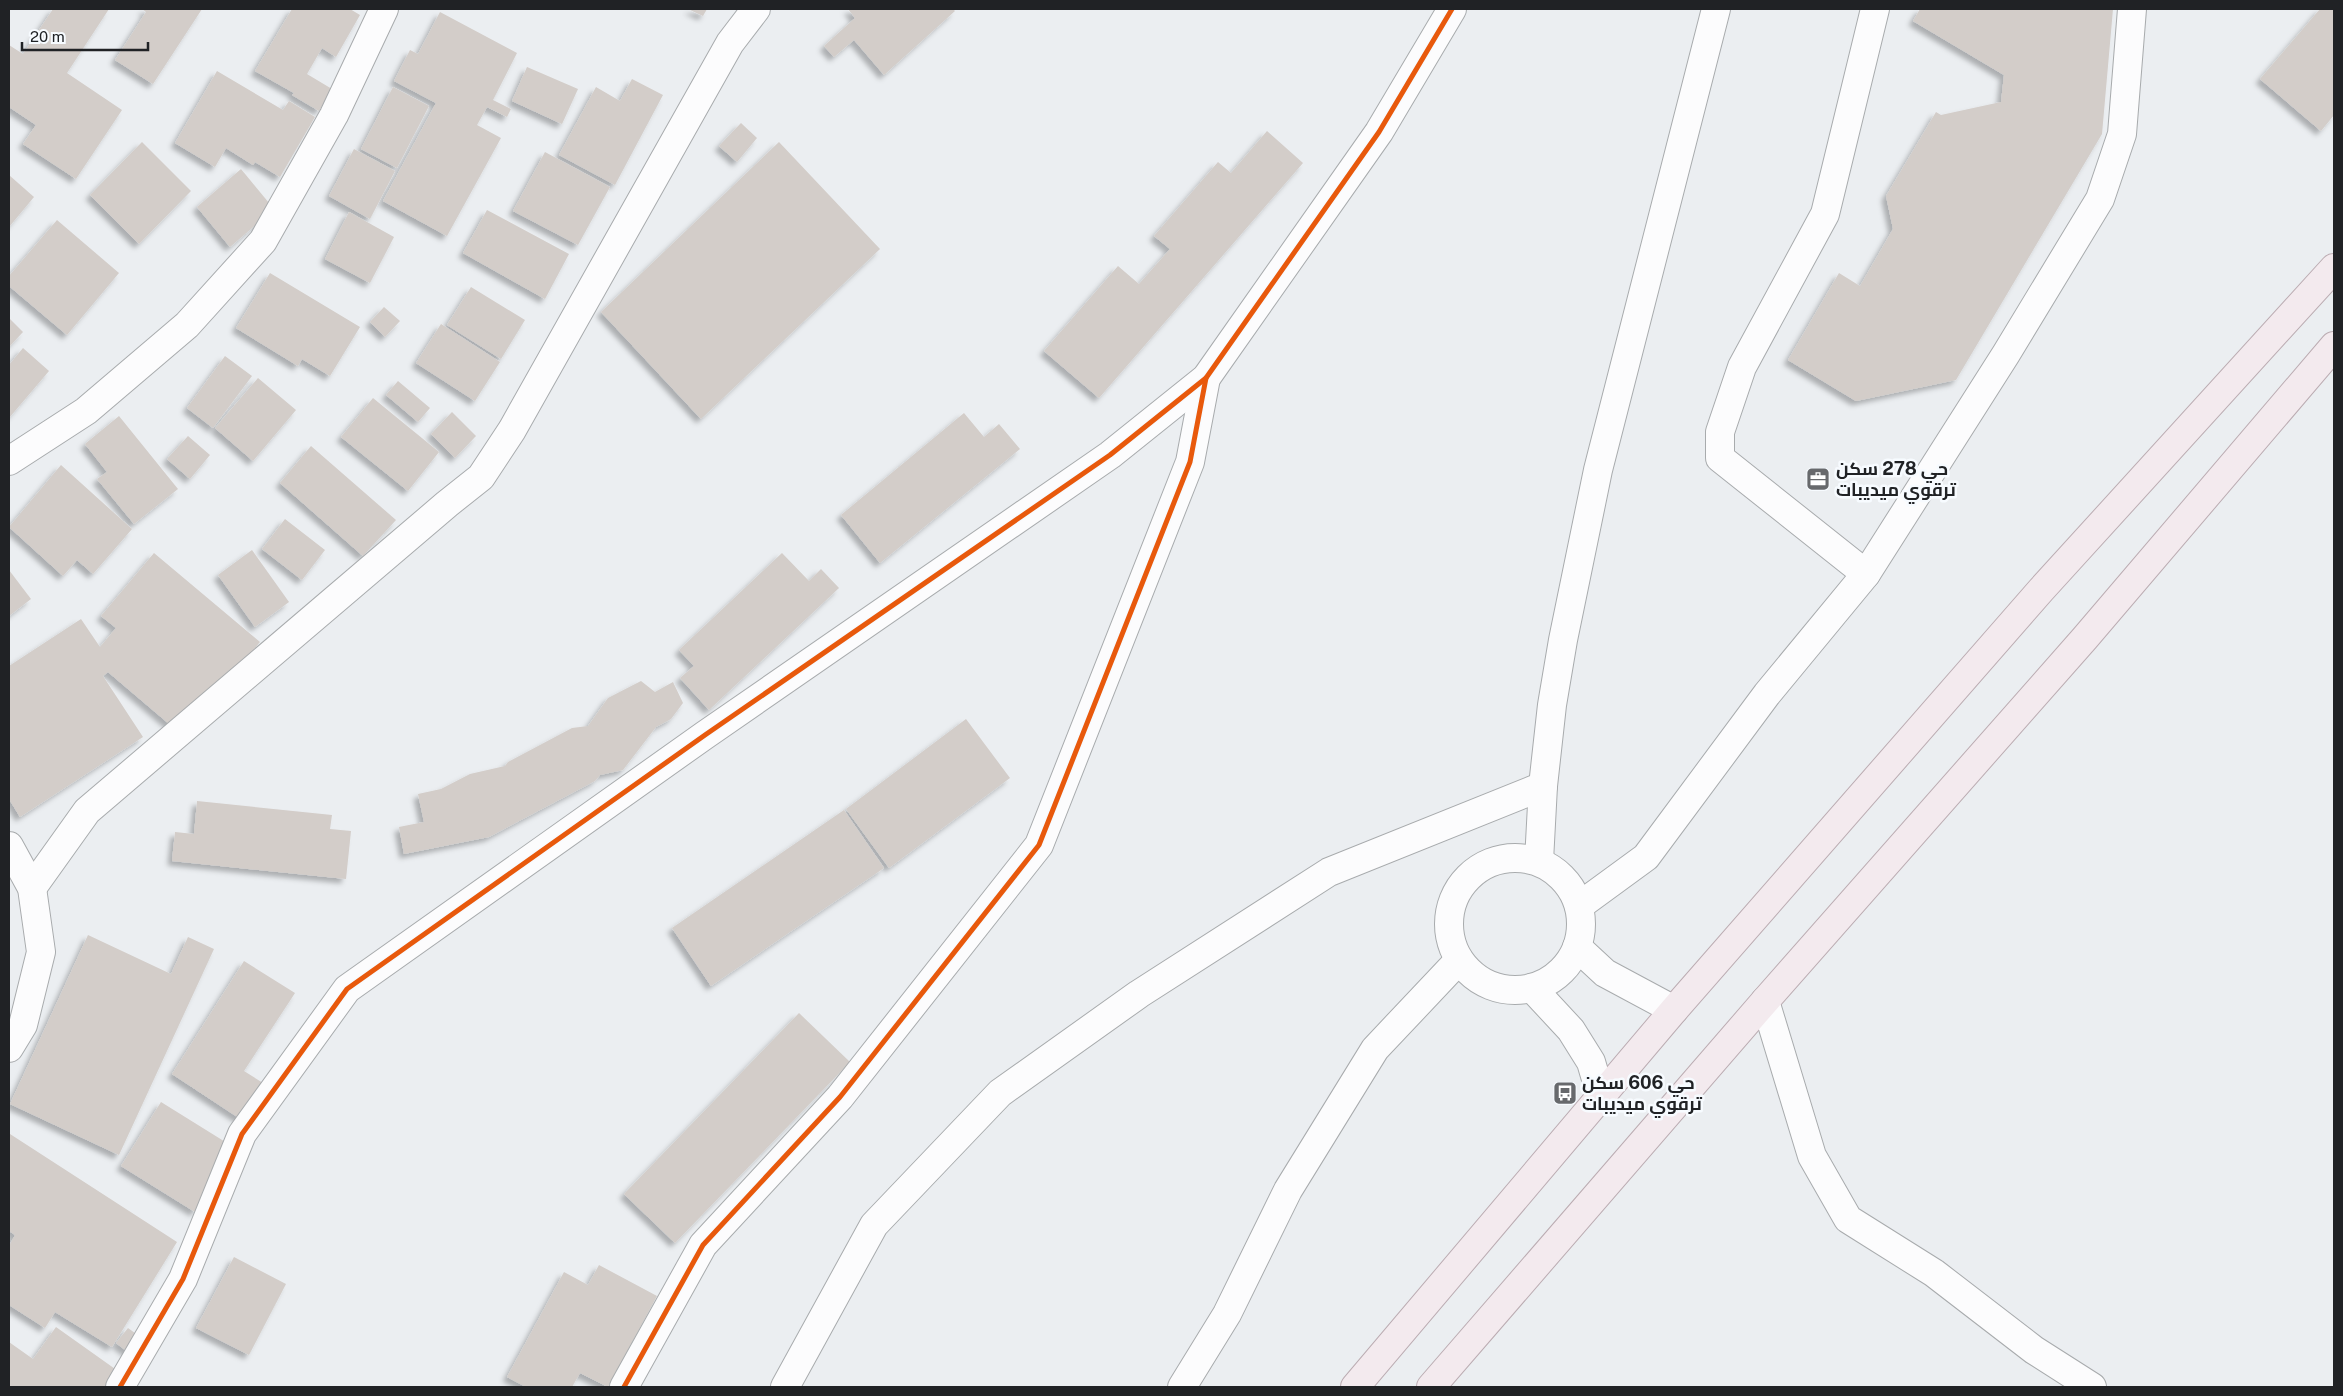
<svg xmlns="http://www.w3.org/2000/svg" width="2343" height="1396" viewBox="0 0 2343 1396" font-family="'Public Sans',Cairo,sans-serif">
  <style>
    .building { fill: #d3cdc9; filter: url(#shadow) }
    .lines { fill: none; stroke-linecap: round; stroke-linejoin: round }
    .minor-casing { stroke: #a8abad; stroke-width: 30 }
    .major-casing { stroke: #bbacb2; stroke-width: 30 }
    .minor { stroke: #fcfcfd; stroke-width: 28 }
    .major { stroke: #f3eaee; stroke-width: 28 }
    .cycleway-casing { stroke: #f7fbff; stroke-width: 8 }
    .cycleway { stroke: #e8590c; stroke-width: 5 }
    .labels { text-anchor: middle; stroke-width: 5; stroke-linejoin: round; paint-order: stroke }
    .poi-label { font-size: 18px; font-weight: bold; fill: #202225; stroke: #f7fbff; text-anchor: start }
  </style>
  <defs>
    <filter id="shadow"><feDropShadow dx="-4.5" dy="4.5" stdDeviation="2.5" flood-color="#0004"/></filter>
  </defs>
  <rect width="100%" height="100%" fill="#ebeef1"/>
  <!-- building -->
  <g class="building">
    <polygon points="53,9 109,9 67,73 122,110 76,179 23,144 36,125 9,107 9,45 23,54"/>
    <polygon points="142,9 202,9 153,84 115,60 146,12"/>
    <polygon points="292,9 350,9 360,15 336,57 322,48 307,74 332,89 319,111 292,95 294,93 255,71"/>
    <polygon points="688,9 707,9 703,16"/>
    <polygon points="848,9 953,9 955,11 884,75 854,40 834,57 824,46 855,18"/>
    <polygon points="1920,9 2113,9 2102,134 1956,380 1856,401 1788,360 1839,273 1860,286 1893,229 1886,196 1936,112 1941,115 2001,102 2004,75 1913,21"/>
    <polygon points="2320,9 2334,9 2334,115 2321,131 2260,79"/>
    <polygon points="440,12 517,53 493,100 511,109 507,117 487,107 477,125 501,138 447,236 383,201 436,103 394,81 410,50 418,54"/>
    <polygon points="527,67 578,89 562,124 512,101"/>
    <polygon points="217,71 283,110 289,101 315,117 280,177 255,162 253,165 226,148 215,167 175,143"/>
    <polygon points="632,79 663,95 615,185 559,155 596,87 620,101"/>
    <polygon points="393,87 429,106 397,168 361,149"/>
    <polygon points="741,123 757,138 737,162 719,146"/>
    <polygon points="1267,131 1303,163 1099,398 1044,351 1118,266 1139,284 1170,249 1154,236 1218,162 1231,173"/>
    <polygon points="142,142 191,191 139,244 90,195"/>
    <polygon points="779,142 880,249 701,419 601,312"/>
    <polygon points="354,149 395,171 370,219 329,196"/>
    <polygon points="545,152 610,187 578,245 513,211"/>
    <polygon points="241,169 274,209 230,247 197,207"/>
    <polygon points="9,175 34,197 9,227"/>
    <polygon points="487,210 569,254 545,299 463,253"/>
    <polygon points="349,212 394,237 370,283 325,259"/>
    <polygon points="57,220 119,273 67,335 9,286 9,276"/>
    <polygon points="270,273 360,327 330,376 302,359 298,366 236,328"/>
    <polygon points="471,287 525,320 501,359 447,325"/>
    <polygon points="384,307 400,321 385,337 370,322"/>
    <polygon points="9,318 23,332 9,347"/>
    <polygon points="441,324 500,362 475,401 416,363"/>
    <polygon points="23,348 49,371 9,418 9,365"/>
    <polygon points="225,356 252,376 213,428 187,408"/>
    <polygon points="258,378 296,410 253,461 215,428"/>
    <polygon points="398,381 430,408 418,422 386,395"/>
    <polygon points="373,398 439,452 408,491 341,437"/>
    <polygon points="452,412 476,436 455,458 431,434"/>
    <polygon points="964,413 984,437 999,424 1020,449 880,563 841,515"/>
    <polygon points="119,416 178,489 134,524 97,479 107,472 85,444"/>
    <polygon points="188,436 210,455 190,479 167,459"/>
    <polygon points="311,446 396,520 363,556 280,483"/>
    <polygon points="61,465 132,529 93,574 77,560 63,576 9,527"/>
    <polygon points="285,519 325,550 302,580 262,549"/>
    <polygon points="252,550 289,602 255,627 218,575"/>
    <polygon points="154,553 260,642 213,699 175,729 108,672 103,676 143,737 20,817 9,799 9,666 81,619 100,647 116,628 101,616"/>
    <polygon points="782,553 809,581 821,569 839,588 709,710 680,678 694,666 679,650"/>
    <polygon points="9,570 31,599 9,616"/>
    <polygon points="641,681 655,692 673,682 683,703 671,719 656,727 623,770 600,775 595,781 489,837 404,854 399,827 424,822 418,794 441,789 470,774 505,766 508,762 572,728 588,726 608,698"/>
    <polygon points="966,719 1010,778 889,868 846,809"/>
    <polygon points="197,801 332,815 330,829 351,831 346,879 172,861 175,832 194,834"/>
    <polygon points="844,810 884,868 711,986 672,928"/>
    <polygon points="88,935 171,974 188,937 214,949 119,1155 10,1104"/>
    <polygon points="244,961 295,993 244,1071 271,1088 248,1124 172,1074"/>
    <polygon points="799,1013 850,1062 675,1243 624,1194"/>
    <polygon points="161,1102 235,1148 195,1212 121,1166"/>
    <polygon points="10,1134 177,1242 112,1347 55,1312 45,1328 9,1305 9,1246 15,1235 9,1231"/>
    <polygon points="234,1257 286,1284 249,1355 196,1328"/>
    <polygon points="599,1265 657,1296 608,1387 580,1373 572,1387 526,1387 507,1377 564,1272 588,1285"/>
    <polygon points="56,1327 125,1376 117,1387 9,1387 9,1342 33,1359"/>
    <polygon points="128,1328 150,1344 138,1360 116,1343"/>
  </g>
  <g class="lines">
    <!-- minor casing -->
    <g class="minor-casing">
      <g id="minor">
        <polyline points="9,461 86,411 187,325 263,241 334,115 384,9"/>
        <polyline points="1866,574 1720,458 1720,432 1742,367 1825,214 1875,9"/>
        <polyline points="9,846 32,888 41,952 23,1025 9,1048"/>
        <circle cx="1515" cy="924" r="66"/>
        <polyline points="1539,861 1543,786 1552,705 1563,640 1598,470 1716,9"/>
        <polyline points="32,888 87,811 447,504 481,477 512,430 730,43 756,9"/>
        <polyline points="1579,906 1646,857 1767,694 1866,574 2006,354 2100,199 2122,134 2132,9"/>
        <polyline points="1577,947 1605,973 1674,1010"/>
        <polyline points="1532,988 1571,1030 1591,1062 1601,1096"/>
        <polyline points="1765,1001 1812,1156 1848,1219 1934,1273 2034,1350 2092,1387"/>
        <polyline points="120,1387 183,1279 242,1134 347,989 705,735 1110,455 1206,378 1379,132 1452,9"/>
        <polyline points="624,1387 703,1245 840,1097 1039,845 1190,462 1206,378"/>
        <polyline points="785,1387 874,1225 1000,1093 1139,994 1329,872 1543,786"/>
        <polyline points="1182,1387 1227,1314 1288,1190 1375,1049 1459,960"/>
      </g>
    </g>
    <!-- major casing -->
    <g class="major-casing">
      <g id="major">
        <polyline points="1355,1387 1674,1010 2041,590 2334,268"/>
        <polyline points="1431,1387 1765,1001 2085,638 2334,346"/>
      </g>
    </g>
    <!-- minor -->
    <use href="#minor" class="minor"/>
    <!-- major -->
    <use href="#major" class="major"/>
    <!-- cycleway casing -->
    <g class="cycleway-casing">
      <g id="cycleway">
        <polyline points="120,1387 183,1279 242,1134 347,989 705,735 1110,455 1206,378 1379,132 1452,9"/>
        <polyline points="624,1387 703,1245 840,1097 1039,845 1190,462 1206,378"/>
      </g>
    </g>
    <!-- cycleway -->
    <use href="#cycleway" class="cycleway"/>
  </g>
  <!-- icons -->
  <defs>
    <g id="office-square" transform="scale(1.25)"><rect x="-9" y="-9" width="18" height="18" rx="4" fill="#67696c" stroke="#f7fbff"/><path d="M-6-3h4V-5.5h4V-3h4V5H-6ZM-1-4.5V-3h2v-1.5ZM-6 0V1H6V0Z" fill="#fff"/></g>
    <g id="bus-square" transform="scale(1.25)"><rect x="-9" y="-9" width="18" height="18" rx="4" fill="#67696c" stroke="#f7fbff"/><path d="M-5-6H5V4H4V6H2V4H-2V6H-4V4H-5ZM-3.5-4V0h7V-4ZM-3.5 1.2v1.5H-2V1.2ZM2 1.2v1.5H3.5V1.2Z" fill="#fff"/></g>
  </defs>
  <g fill-rule="evenodd">
    <use href="#office-square" x="1818" y="479"/>
    <use href="#bus-square" x="1565" y="1093"/>
  </g>
  <g class="labels">
    <!-- poi labels -->
    <g class="poi-label">
      <text x="1836" y="475">حي 278 سكن<tspan x="1836" dy="21">ترقوي ميديبات</tspan></text>
      <text x="1582" y="1089">حي 606 سكن<tspan x="1582" dy="21">ترقوي ميديبات</tspan></text>
    </g>
  </g>
  <!-- border -->
  <rect width="2343" height="1396" fill="none" stroke="#202225" stroke-width="20"/>
  <!-- scale -->
  <path d="M22 42v8h126v-8" fill="none" stroke="#202225" stroke-width="2.5"/>
  <text x="30" y="42" font-size="15" fill="#202225" stroke="#f7fbff" stroke-width="4" paint-order="stroke">20 m</text>
</svg>
